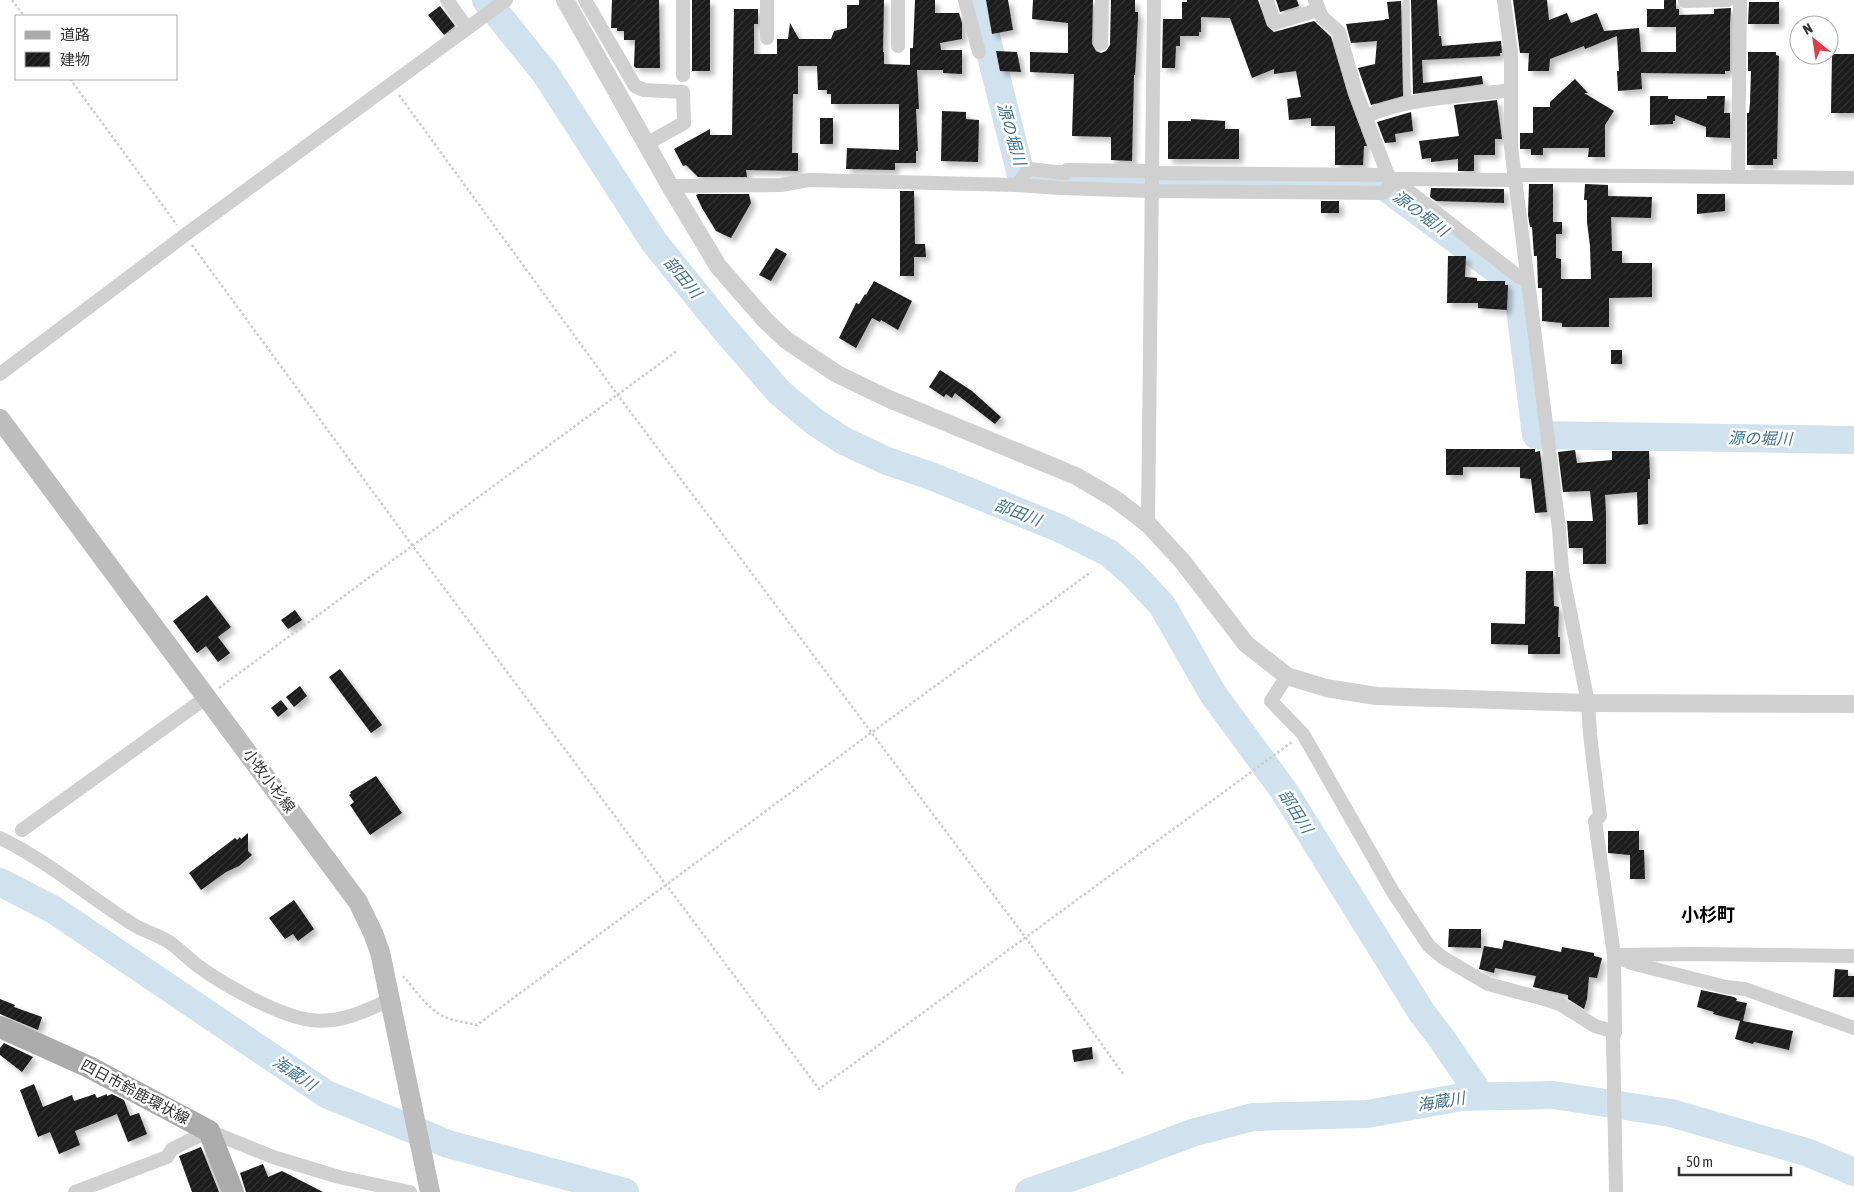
<svg xmlns="http://www.w3.org/2000/svg" width="1854" height="1192" viewBox="0 0 1854 1192" font-family="'Asap Condensed','Noto Sans JP',sans-serif">
  <style>
    .lines { fill: none; stroke-linecap: round; stroke-linejoin: round }
    .river { stroke: #cfe2ee; stroke-width: 28 }
    .building { fill: url(#building-hatch); filter: url(#shadow) }
    .path { stroke: #cdcdcd; stroke-width: 2.5; stroke-dasharray: 2.5 2.5; stroke-linecap: butt }
    .service { stroke: #d0d0d0; stroke-width: 7 }
    .minor { stroke: #d0d0d0; stroke-width: 14 }
    .tertiary { stroke: #d0d0d0; stroke-width: 18 }
    .secondary { stroke: #bdbdbd; stroke-width: 20 }
    .primary { stroke: #ababab; stroke-width: 22 }
    .labels { text-anchor: middle; stroke-width: 5; stroke-linejoin: round; paint-order: stroke }
    .street-label { font-size: 15px; fill: #333; stroke: #fff }
    .water-label { font-size: 16px; font-style: italic; fill: #3f7597; stroke: #fff }
    .quarter-label { font-size: 18px; font-weight: bold; fill: #000; stroke: #fff }
  </style>
  <defs>
    <pattern id="building-hatch" width="6" height="6" patternUnits="userSpaceOnUse" patternTransform="scale(1.25)"><rect width="6" height="6" fill="#1a1a1a"/><path d="M-1 1l2-2M0 6l6-6M5 7l2-2" fill="none" stroke="#333"/></pattern>
    <filter id="shadow"><feDropShadow dx="4.5" dy="4.5" stdDeviation="2.5" flood-color="#0004"/></filter>
  </defs>
  <rect width="100%" height="100%" fill="#fff"/>
  <g class="lines">
    <!-- river -->
    <g class="river">
      <polyline points="486,0 545,73 654,242 721,325 780,393 815,422 844,441 887,461 931,476 1059,528 1109,553 1132,573 1162,605 1213,694 1284,791 1422,1013 1439,1035 1481,1096"/>
      <polyline points="977,0 1020,171 1030,178 1119,181 1380,183 1517,285 1536,435 1854,440"/>
      <polyline points="0,882 54,910 326,1094 448,1144 625,1192"/>
      <polyline points="1029,1192 1113,1163 1192,1133 1253,1117 1367,1114 1462,1097 1553,1095 1671,1113 1806,1152 1854,1172"/>
    </g>
  </g>
  <!-- building -->
  <g class="building">
    <polygon points="612,0 659,0 660,68 636,68 634,66 635,40 624,40 624,31 617,31 617,28 611,28"/>
    <rect x="692" y="0" width="18" height="71"/>
    <polygon points="859,0 884,0 883,52 884,52 884,64 910,65 910,48 913,48 915,0 935,0 935,13 959,13 962,23 962,39 940,43 941,50 962,50 962,74 943,73 943,70 917,70 919,109 916,109 918,151 916,151 916,163 895,163 895,170 846,169 847,148 899,150 899,104 831,104 831,94 827,94 827,90 818,90 817,66 798,66 798,94 793,94 792,153 798,153 798,171 746,170 747,177 698,177 686,165 683,166 674,149 710,129 710,135 732,135 734,9 758,9 758,24 754,24 754,54 777,54 777,39 788,39 790,23 799,39 831,39 834,31 847,28 847,5 859,5"/>
    <polygon points="986,0 1008,0 1013,30 992,34"/>
    <polygon points="1033,0 1093,0 1092,44 1096,51 1101,53 1106,51 1110,45 1111,0 1135,0 1135,12 1138,12 1138,19 1135,75 1134,75 1132,161 1111,160 1111,137 1072,136 1074,74 1030,72 1030,52 1068,53 1068,23 1032,19"/>
    <polygon points="1187,0 1258,0 1267,26 1274,32 1314,21 1331,37 1348,95 1367,146 1364,146 1363,165 1335,165 1335,126 1311,126 1311,118 1289,120 1287,99 1301,97 1296,71 1274,74 1274,69 1252,78 1230,18 1201,17 1201,32 1199,32 1199,36 1180,36 1180,46 1176,46 1175,68 1162,68 1163,19 1182,19 1182,2 1187,2"/>
    <polygon points="1276,0 1297,0 1299,6 1280,12"/>
    <polygon points="1411,0 1437,0 1439,36 1441,36 1442,46 1501,41 1502,53 1500,53 1500,56 1422,60 1423,83 1482,76 1483,84 1413,94"/>
    <polygon points="1513,0 1547,0 1549,20 1567,13 1571,23 1597,13 1604,31 1639,28 1641,52 1676,52 1676,27 1647,27 1647,9 1664,9 1664,0 1676,0 1676,9 1679,9 1679,15 1714,14 1714,9 1731,8 1730,24 1730,71 1725,71 1725,74 1641,73 1642,89 1618,91 1617,71 1619,71 1617,36 1585,49 1584,46 1550,59 1549,71 1528,71 1529,53 1520,53"/>
    <polygon points="1401,1 1403,96 1371,105 1358,68 1375,64 1377,41 1351,43 1346,24 1385,20 1385,19 1389,19 1387,2"/>
    <polygon points="1749,2 1779,2 1779,24 1748,24"/>
    <polygon points="440,6 455,26 444,35 428,15"/>
    <polygon points="996,51 1017,52 1021,72 1000,71"/>
    <polygon points="1748,52 1776,52 1776,55 1779,56 1777,159 1773,159 1773,165 1747,165 1747,113 1749,113 1750,103 1751,71 1748,71"/>
    <polygon points="1832,54 1854,54 1854,113 1831,113"/>
    <polygon points="1575,79 1588,93 1584,93 1614,111 1605,125 1605,157 1588,157 1589,148 1543,148 1543,155 1531,155 1531,149 1520,149 1520,133 1533,133 1533,107 1550,107 1550,102"/>
    <polygon points="1650,96 1668,96 1668,99 1707,99 1707,96 1725,96 1724,113 1730,113 1730,138 1706,137 1706,127 1675,115 1675,121 1673,121 1673,124 1650,125"/>
    <polygon points="1497,100 1502,139 1495,139 1495,155 1474,155 1474,171 1458,171 1458,159 1431,162 1431,158 1422,159 1419,141 1459,136 1454,105"/>
    <polygon points="942,111 966,112 966,119 979,120 978,162 941,161"/>
    <polygon points="1411,112 1413,131 1395,134 1396,142 1385,143 1377,122"/>
    <rect x="820" y="118" width="13" height="26"/>
    <polygon points="1191,119 1225,121 1225,129 1239,129 1239,159 1168,159 1168,121 1191,121"/>
    <polygon points="1529,184 1553,184 1553,222 1562,222 1562,234 1556,234 1556,258 1561,259 1561,279 1591,279 1590,246 1587,222 1587,200 1584,200 1585,184 1608,185 1608,196 1652,197 1651,218 1611,217 1612,251 1622,251 1622,263 1652,263 1652,297 1609,298 1609,327 1562,327 1562,323 1542,321 1542,288 1538,288 1537,256 1534,256 1532,227 1530,227 1528,215"/>
    <polygon points="1431,188 1504,189 1504,203 1436,201 1430,197"/>
    <polygon points="900,191 914,191 915,244 925,244 926,257 914,257 914,276 900,276"/>
    <polygon points="698,194 749,194 751,203 731,238 716,231 702,208 696,195"/>
    <polygon points="1697,194 1725,194 1725,211 1697,214"/>
    <rect x="1321" y="201" width="18" height="12"/>
    <polygon points="776,248 787,254 771,281 759,275"/>
    <polygon points="1448,256 1466,256 1465,277 1477,278 1477,281 1505,281 1505,285 1508,285 1507,310 1478,308 1478,303 1447,303"/>
    <polygon points="874,281 912,301 898,330 881,320 880,322 872,318 856,348 839,338 856,303 859,304 865,294 866,295"/>
    <rect x="1611" y="350" width="11" height="14"/>
    <polygon points="940,370 972,391 1001,417 995,424 955,393 952,398 946,394 944,397 929,387"/>
    <polygon points="1446,449 1535,449 1535,452 1540,451 1547,512 1535,513 1531,479 1520,478 1520,467 1463,467 1463,475 1446,475"/>
    <polygon points="1575,450 1577,463 1612,460 1612,451 1649,451 1650,479 1648,479 1648,524 1638,525 1637,492 1605,495 1606,513 1606,564 1583,564 1583,548 1569,548 1567,521 1593,521 1590,491 1563,492 1558,452"/>
    <polygon points="1526,571 1553,571 1554,606 1559,607 1558,637 1560,637 1560,654 1528,654 1528,645 1491,644 1491,623 1525,624"/>
    <polygon points="207,595 231,627 218,637 230,653 218,662 206,646 197,653 173,621"/>
    <polygon points="295,610 302,620 288,629 281,620"/>
    <polygon points="340,669 382,725 371,733 329,677"/>
    <polygon points="300,686 307,696 294,707 286,697"/>
    <polygon points="281,700 288,709 278,717 271,708"/>
    <polygon points="376,776 402,813 370,835 350,805 354,802 349,795 351,794 350,792"/>
    <polygon points="1608,831 1639,831 1639,850 1644,850 1645,879 1630,879 1630,855 1608,853"/>
    <polygon points="248,833 248,851 252,855 239,866 226,872 201,890 189,873 235,838 237,840 240,837 241,839"/>
    <polygon points="294,900 314,929 298,941 293,934 285,939 269,918"/>
    <polygon points="1449,929 1481,929 1481,948 1448,947"/>
    <polygon points="1504,940 1561,952 1562,947 1594,953 1594,956 1602,958 1597,978 1589,977 1587,999 1584,1009 1568,999 1568,995 1533,987 1536,976 1495,968 1494,973 1479,969 1484,946 1502,949"/>
    <polygon points="1835,969 1848,970 1848,976 1854,976 1854,997 1833,997"/>
    <polygon points="1701,990 1734,997 1737,999 1736,1001 1747,1003 1743,1021 1793,1031 1789,1050 1754,1042 1753,1044 1735,1039 1740,1021 1713,1014 1714,1012 1697,1007"/>
    <polygon points="0,999 15,1005 14,1007 42,1017 38,1030 0,1014"/>
    <polygon points="4,1043 33,1057 22,1072 0,1055 0,1048"/>
    <polygon points="1092,1047 1093,1059 1074,1062 1072,1050"/>
    <polygon points="34,1084 43,1107 72,1095 74,1101 95,1094 97,1098 107,1094 107,1096 112,1094 124,1100 130,1116 139,1113 147,1134 128,1142 117,1114 75,1131 80,1145 59,1154 50,1132 38,1137 20,1090"/>
    <polygon points="201,1147 219,1192 192,1192 179,1156"/>
    <polygon points="263,1164 268,1177 282,1171 323,1192 246,1192 240,1173"/>
  </g>
  <g class="lines">
    <!-- path -->
    <g class="path">
      <polyline points="12,0 24,16"/>
      <polyline points="70,79 177,225"/>
      <polyline points="399,95 617,394 1026,938 1123,1074"/>
      <polyline points="192,245 412,545 819,1089 1292,742"/>
      <polyline points="219,688 677,351"/>
      <path d="M403,976C414,988 425,1005 439,1014C450,1021 465,1022 477,1025L871,733L1091,572"/>
    </g>
    <!-- service -->
    <polyline class="service" points="1406,0 1407,86 1409,104"/>
    <!-- minor -->
    <g class="minor">
      <polyline points="447,0 467,28"/>
      <polyline points="585,0 635,86 644,90 683,92 684,123 646,144"/>
      <polyline points="683,0 683,75"/>
      <polyline points="965,0 979,52"/>
      <polyline points="1315,0 1322,17 1339,32 1356,92 1388,175 1519,277 1527,279"/>
      <polyline points="1504,0 1511,53 1511,147 1546,424 1559,529 1562,571 1588,703 1590,734 1600,816 1595,821 1614,955 1694,954 1854,956"/>
      <polyline points="1267,1 1275,23 1318,10"/>
      <polyline points="1685,1 1728,0"/>
      <polyline points="767,38 767,0"/>
      <polyline points="1101,44 1102,0"/>
      <polyline points="898,46 898,0"/>
      <path d="M1365,117C1404,98 1467,96 1511,90"/>
      <polyline points="1151,173 1388,175"/>
      <polyline points="1514,175 1854,178"/>
      <polyline points="1738,176 1740,0"/>
      <polyline points="1017,185 1029,169 1065,173 1067,170 1151,171"/>
      <polyline points="670,186 781,185 809,180 1017,185 1060,188 1151,191 1383,193 1393,181 1399,179 1515,180"/>
      <polyline points="0,374 185,235 506,0"/>
      <polyline points="1148,524 1154,0"/>
      <polyline points="1287,676 1271,701 1303,734 1393,892 1429,946 1442,957 1488,984 1548,1000 1560,1004 1595,1026 1615,1032"/>
      <polyline points="22,830 207,697"/>
      <path d="M0,838C48,861 89,897 134,925C146,932 161,936 172,944C181,951 189,959 198,966C224,985 279,1016 311,1020C338,1024 367,1011 391,999"/>
      <polyline points="75,1192 167,1157 172,1149 209,1131 273,1157 339,1177 410,1192"/>
      <polyline points="1616,1192 1613,1037 1615,1032 1614,955 1631,963 1726,987 1745,989 1854,1028"/>
    </g>
    <!-- tertiary -->
    <polyline class="tertiary" points="565,0 670,186 718,266 765,320 786,340 837,374 889,399 1076,476 1115,499 1148,524 1183,562 1246,644 1287,676 1326,688 1376,696 1588,703 1854,704"/>
    <!-- secondary -->
    <polyline class="secondary" points="0,419 358,902 373,933 380,952 430,1192"/>
    <!-- primary -->
    <polyline class="primary" points="0,1027 89,1067 209,1131 233,1192"/>
  </g>
  <g class="labels">
    <!-- street labels -->
    <g class="street-label">
      <text transform="translate(269 781) rotate(53)" y="5">小牧小杉線</text>
      <text transform="translate(135 1092) rotate(28)" y="5">四日市鈴鹿環状線</text>
    </g>
    <!-- water labels -->
    <g class="water-label">
      <text transform="translate(1012 134) rotate(74)" y="6">源の堀川</text>
      <text transform="translate(1421 213) rotate(37)" y="6">源の堀川</text>
      <text transform="translate(683 277) rotate(50)" y="6">部田川</text>
      <text transform="translate(1760 438) rotate(1)" y="6">源の堀川</text>
      <text transform="translate(1018 512) rotate(21)" y="6">部田川</text>
      <text transform="translate(1296 811) rotate(58)" y="6">部田川</text>
      <text transform="translate(295 1073) rotate(34)" y="6">海蔵川</text>
      <text transform="translate(1441 1101) rotate(-9)" y="6">海蔵川</text>
    </g>
    <!-- quarter labels -->
    <g class="quarter-label">
      <text x="1708" y="921">小杉町</text>
    </g>
  </g>
  <!-- legend -->
  <rect x="15" y="15" width="162" height="65" fill="#ffffff" stroke="#adadad"/>
  <rect x="25" y="31" width="25" height="8" fill="#ababab" stroke="#adadad"/>
  <text x="60" y="40" font-size="15" fill="#333333">道路</text>
  <rect x="25" y="52" width="25" height="15" fill="url(#building-hatch)" stroke="#adadad"/>
  <text x="60" y="65" font-size="15" fill="#333333">建物</text>
  <!-- north arrow -->
  <g transform="translate(1814 40) rotate(330)"><circle r="24" fill="#ffffff" stroke="#adadad"/>
  <path d="M0-4L9 19L0 12L-9 19Z" fill="#e63946"/>
  <text y="-8" font-size="14" font-weight="bold" text-anchor="middle" fill="#333333">N</text>
  </g>
  <!-- scale -->
  <path d="M1679 1167v8h112v-8" fill="none" stroke="#333333" stroke-width="2.5"/>
  <text x="1686" y="1167" font-size="15" fill="#333333" stroke="#ffffff" stroke-width="4" paint-order="stroke">50 m</text>
</svg>
